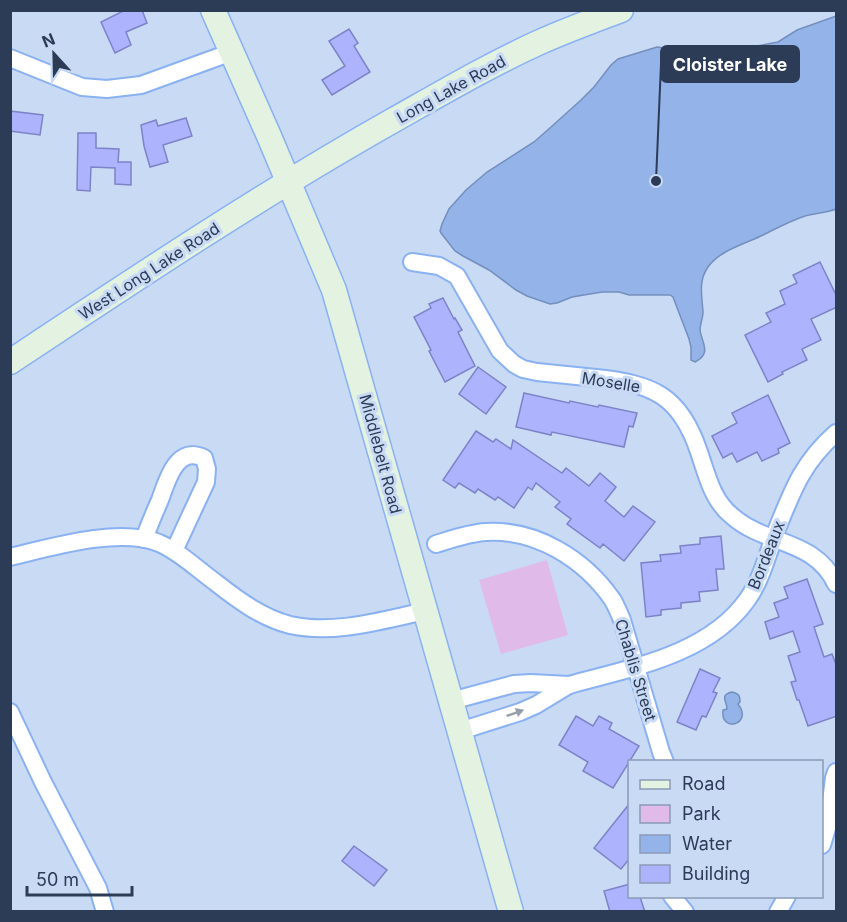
<svg xmlns="http://www.w3.org/2000/svg" width="847" height="922" viewBox="0 0 847 922" font-family="Inter,sans-serif">
  <style>
    .green { fill: #e0bae8 }
    .water { fill: #93b3e9; stroke: #748fbd; stroke-width: 1.5 }
    .building { fill: #adb3fc; stroke: #7e83c8; stroke-width: 1.5 }
    .lines { fill: none; stroke-linecap: round; stroke-linejoin: round }
    .street-casing { stroke: #8ab1f2; stroke-width: 20 }
    .secondary-casing { stroke: #8ab1f2; stroke-width: 27 }
    .street { stroke: #fff; stroke-width: 16 }
    .secondary { stroke: #e4f3e1; stroke-width: 24 }
    .oneway { fill: #969eab }
    .labels { text-anchor: middle; stroke-width: 6; stroke-linejoin: round; paint-order: stroke }
    .street-label { font-size: 16px; fill: #2c3c57; stroke: #c9daf5 }
    .leader { fill: none; stroke: #2c3c57; stroke-width: 2 }
    .callout-dot { fill: #2c3c57; stroke: #c9daf5; stroke-width: 2 }
    .callout { fill: #2c3c57; stroke: #2c3c57; stroke-width: 2 }
    .callout-label { font-size: 18px; text-anchor: middle; font-weight: bold; fill: #fff }
  </style>
  <rect width="100%" height="100%" fill="#c9daf5"/>
  <!-- green -->
  <polygon class="green" points="547,560 568,635 501,654 479,580"/>
  <!-- water -->
  <g class="water">
    <path d="M836,16V209C826,213 815,213 805,216C790,221 777,228 763,235C745,244 720,250 708,267C698,281 702,296 703,312C703,318 700,324 700,330C702,344 712,353 695,362L691,360V347L689,339L673,297L670,295H629L619,292H602L572,297L557,303L550,304L527,296L516,290L489,270L463,256L455,251L441,233L440,231L442,224L449,209L466,190L487,172L534,142L551,127L581,100L594,87L611,65L618,59L657,47L689,51L729,53L757,46L778,42L797,30Z"/>
    <path d="M732,692C738,693 740,695 740,702L738,704C754,724 720,734 723,710L727,709C727,701 719,695 732,692Z"/>
  </g>
  <!-- building -->
  <g class="building">
    <polygon points="125,10 142,10 147,23 126,32 131,45 115,53 101,22"/>
    <polygon points="349,29 358,43 354,46 370,72 332,95 322,80 345,66 329,41"/>
    <polygon points="10,111 43,115 40,135 10,131"/>
    <polygon points="186,118 192,136 163,145 168,162 150,167 144,146 141,125 156,120 158,126"/>
    <polygon points="78,133 96,133 96,148 119,149 118,162 131,162 131,185 115,184 115,168 91,167 90,191 77,190"/>
    <polygon points="820,262 837,297 837,307 811,319 821,340 802,349 807,360 782,372 783,374 768,382 745,335 771,322 766,313 785,304 780,291 797,283 793,275"/>
    <polygon points="443,298 454,319 455,318 462,330 458,332 475,366 445,382 429,351 431,350 414,317 431,308 429,304"/>
    <polygon points="478,367 506,387 486,414 459,394"/>
    <polygon points="524,393 569,403 570,401 598,407 599,405 637,413 633,427 629,426 624,447 552,432 551,435 516,427"/>
    <polygon points="768,395 790,443 778,449 779,453 762,461 757,452 737,462 732,453 723,458 712,436 737,423 732,413"/>
    <polygon points="476,431 493,442 496,439 511,449 513,440 562,473 566,468 589,486 600,473 616,487 605,501 624,517 633,506 655,522 624,561 603,544 600,548 567,524 571,519 555,507 560,502 536,483 532,490 528,487 514,508 498,497 495,500 478,489 475,493 459,483 455,488 443,480"/>
    <polygon points="721,536 724,569 716,569 718,590 699,592 700,601 681,603 681,608 661,610 661,615 646,617 641,563 661,561 660,555 681,553 680,546 700,544 700,538"/>
    <polygon points="807,579 823,624 814,627 824,657 832,654 837,667 837,716 808,726 799,700 797,700 791,682 796,681 788,656 800,652 793,631 770,639 765,622 779,617 774,603 788,598 784,587"/>
    <polygon points="700,669 720,678 713,692 717,693 706,717 702,716 696,730 677,722"/>
    <polygon points="576,716 593,726 599,716 612,723 609,729 639,746 613,788 583,771 588,762 559,745"/>
    <polygon points="630,803 630,858 621,869 594,848"/>
    <polygon points="354,846 387,870 374,886 342,861"/>
    <polygon points="630,884 630,897 640,897 645,912 610,912 604,891"/>
  </g>
  <g class="lines">
    <!-- street casing -->
    <g class="street-casing">
      <g id="street">
        <polyline points="10,58 82,87 107,89 141,85 232,52"/>
        <path d="M412,262L439,266L457,276L500,351L514,364L523,369L537,372C557,374 577,376 596,378C653,384 680,395 699,452C707,475 712,500 732,516C766,546 814,538 836,584"/>
        <path d="M144,539C149,526 154,513 160,500C167,481 176,445 204,458L207,469L206,482L174,551"/>
        <path d="M436,544C452,539 469,533 486,532C536,529 584,559 612,599C616,605 619,613 622,620L661,752L665,762"/>
        <path d="M10,557C52,547 119,527 159,543C180,552 197,569 215,582C238,600 262,618 290,625C335,635 382,620 426,611"/>
        <path d="M569,685C630,668 708,655 747,600C762,579 768,552 777,529C793,489 803,462 836,433"/>
        <polyline points="451,701 514,684 531,683 569,685 536,705 520,712 460,731"/>
        <polyline points="10,712 43,782 98,888 105,912"/>
        <polyline points="822,845 828,825 834,778 836,772"/>
        <polyline points="672,896 685,912"/>
        <polyline points="778,912 787,896"/>
      </g>
    </g>
    <!-- secondary casing -->
    <g class="secondary-casing">
      <g id="secondary">
        <polyline points="213,10 269,136 334,290 511,912"/>
        <path d="M10,362C135,279 261,195 392,121C440,94 489,65 540,42C567,30 594,20 621,10"/>
      </g>
    </g>
    <!-- street -->
    <use href="#street" class="street"/>
    <!-- secondary -->
    <use href="#secondary" class="secondary"/>
  </g>
  <!-- one-way arrows -->
  <defs><path id="oneway-solid" d="M-6-.8H1V-3.2L6.5 0L1 3.2V.8H-6Z" transform="scale(1.5)"/></defs>
  <use class="oneway" href="#oneway-solid" transform="translate(515 713) rotate(-19)"/>
  <g class="labels">
    <!-- street labels -->
    <g class="street-label">
      <text transform="translate(451 89) rotate(-29)" y="6">Long Lake Road</text>
      <text transform="translate(149 271) rotate(-33)" y="6">West Long Lake Road</text>
      <text transform="translate(611 382) rotate(9)" y="6">Moselle</text>
      <text transform="translate(381 454) rotate(75)" y="6">Middlebelt Road</text>
      <text transform="translate(766 555) rotate(-68)" y="6">Bordeaux</text>
      <text transform="translate(636 670) rotate(73)" y="6">Chablis Street</text>
    </g>
  </g>
  <!-- callouts -->
  <path class="leader" d="M656 181L661 64"/>
  <circle class="callout-dot" cx="656" cy="181" r="6"/>
  <rect class="callout" x="661" y="46" width="138" height="36" rx="6"/>
  <g class="callout-label">
    <text x="730" y="71">Cloister Lake</text>
  </g>
  <!-- border -->
  <rect width="847" height="922" fill="none" stroke="#2c3c57" stroke-width="24"/>
  <!-- legend -->
  <rect x="628" y="760" width="195" height="138" fill="#c9daf5" stroke="#8a9bb6" stroke-width="1.5"/>
  <rect x="640" y="780" width="30" height="9" fill="#e4f3e1" stroke="#8a9bb6" stroke-width="1.5"/>
  <text x="682" y="790" font-size="18" fill="#2c3c57">Road</text>
  <rect x="640" y="805" width="30" height="18" fill="#e0bae8" stroke="#8a9bb6" stroke-width="1.5"/>
  <text x="682" y="820" font-size="18" fill="#2c3c57">Park</text>
  <rect x="640" y="835" width="30" height="18" fill="#93b3e9" stroke="#8a9bb6" stroke-width="1.5"/>
  <text x="682" y="850" font-size="18" fill="#2c3c57">Water</text>
  <rect x="640" y="865" width="30" height="18" fill="#adb3fc" stroke="#8a9bb6" stroke-width="1.5"/>
  <text x="682" y="880" font-size="18" fill="#2c3c57">Building</text>
  <!-- north arrow -->
  <g transform="translate(54 54) rotate(338)" stroke="#c9daf5" stroke-width="4.5" paint-order="stroke">
  <path d="M0-4.5L10 22L0 15L-10 22Z" fill="#2c3c57"/>
  <text y="-9" font-size="16" font-weight="bold" text-anchor="middle" fill="#2c3c57">N</text>
  </g>
  <!-- scale -->
  <path d="M27 886v9h105v-9" fill="none" stroke="#2c3c57" stroke-width="3"/>
  <text x="36" y="886" font-size="18" fill="#2c3c57" stroke="#c9daf5" stroke-width="4.5" paint-order="stroke">50 m</text>
</svg>
